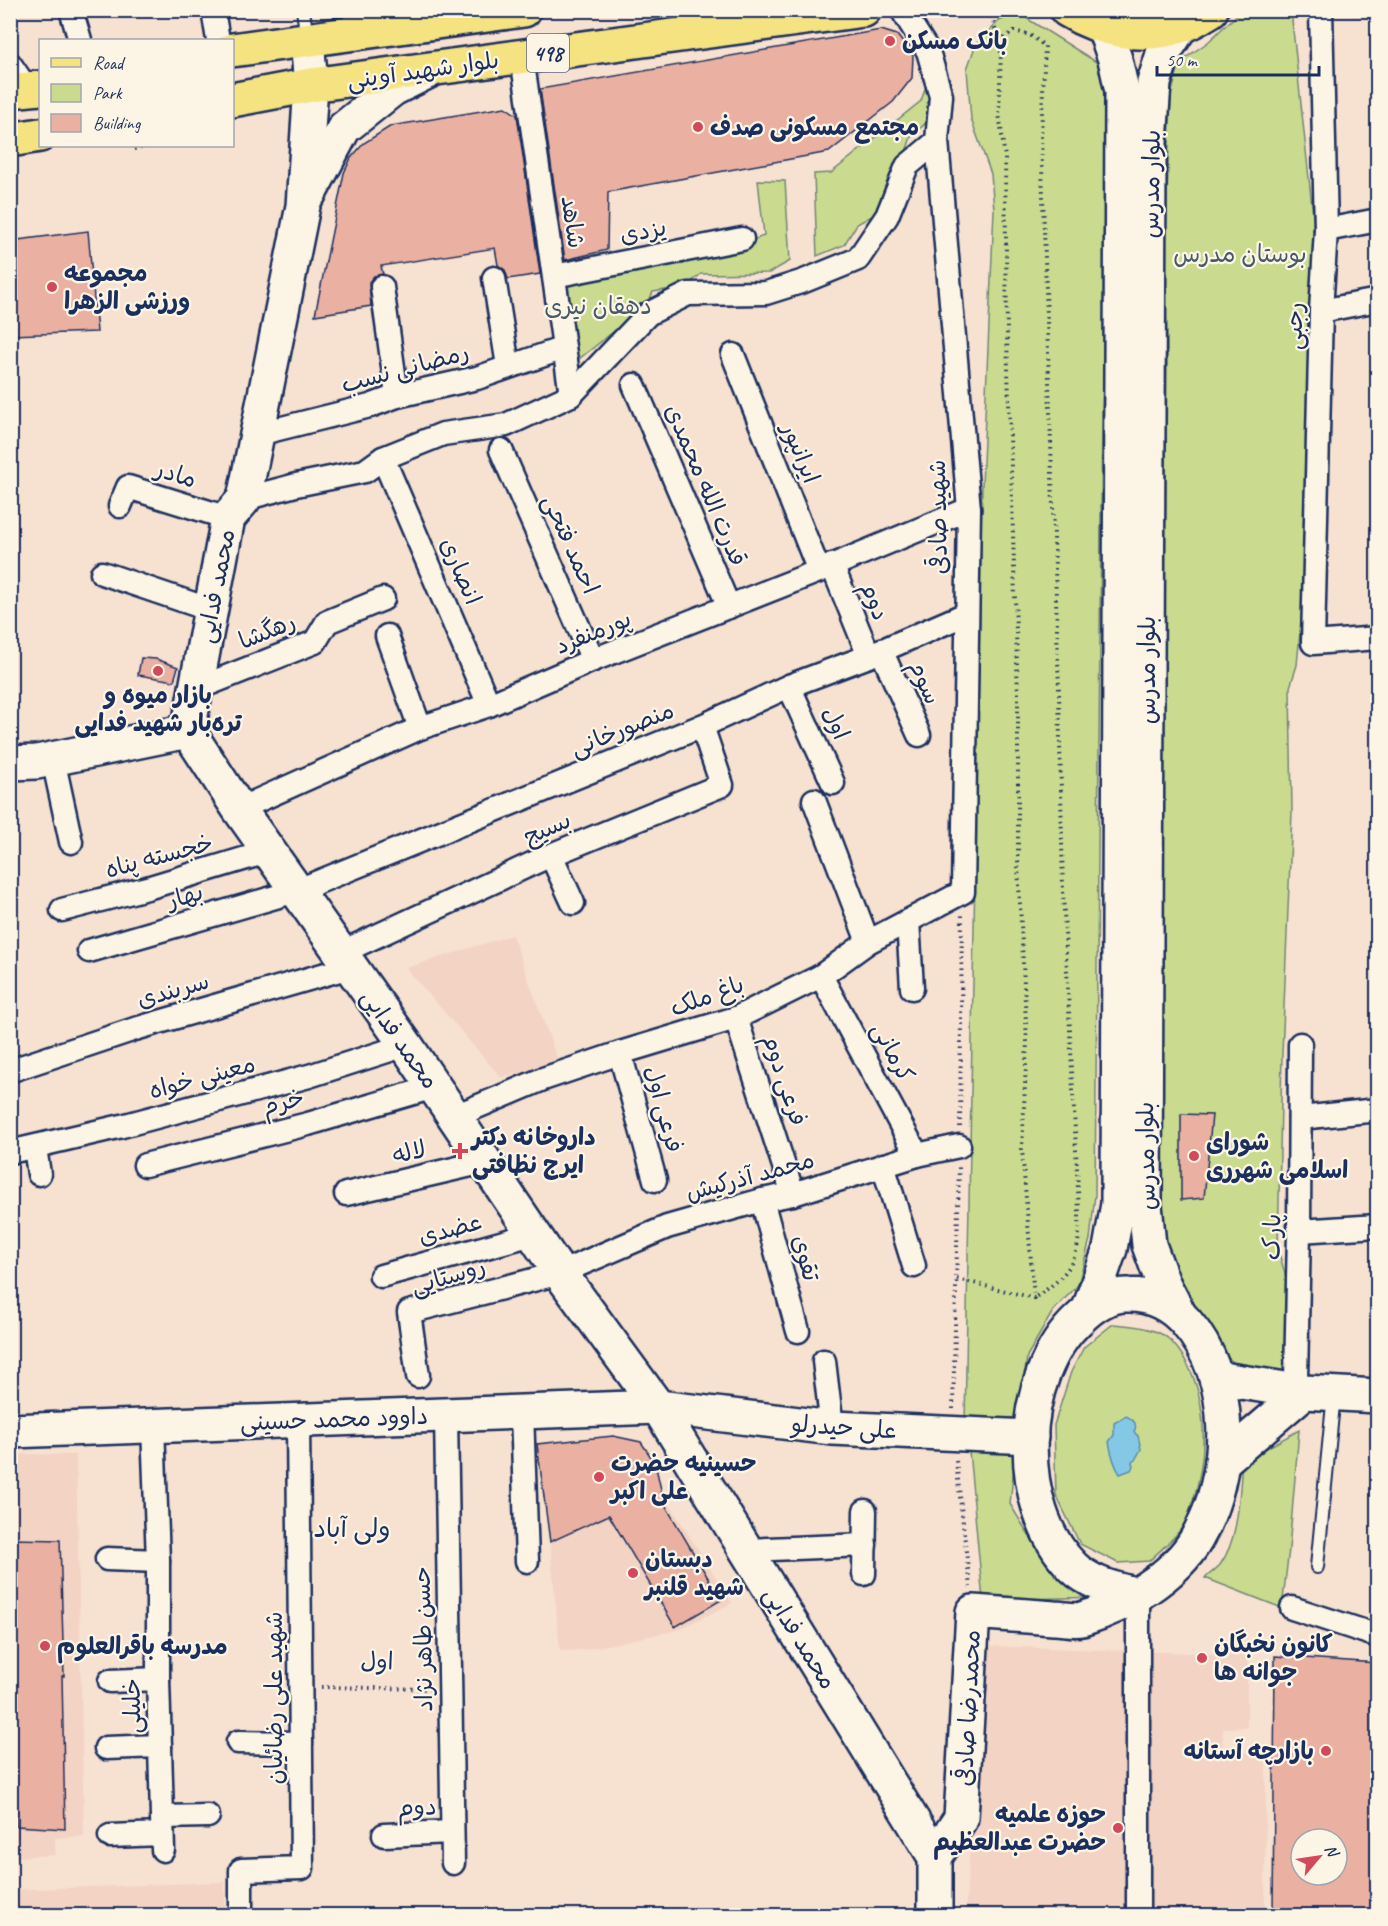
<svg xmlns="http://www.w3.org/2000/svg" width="1388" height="1926" viewBox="0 0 1388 1926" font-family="Caveat,'Playpen Sans Arabic',sans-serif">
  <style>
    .built { fill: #f3d3c3 }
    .green { fill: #cadb8f; stroke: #728576; stroke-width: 1.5 }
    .water { fill: #84c8e6; stroke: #5a8bb0; stroke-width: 1.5 }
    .building { fill: #eab1a2; stroke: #1b2f5e; stroke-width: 1.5; fill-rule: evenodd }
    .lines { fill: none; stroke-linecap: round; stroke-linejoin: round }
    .lane-casing { stroke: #1b2f5e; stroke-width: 16 }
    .street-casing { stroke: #1b2f5e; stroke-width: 27 }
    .secondary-casing { stroke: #1b2f5e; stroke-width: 38 }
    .primary-casing { stroke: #1b2f5e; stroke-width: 38 }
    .path { stroke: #1b2f5e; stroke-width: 4; stroke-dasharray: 1.5 4.5; stroke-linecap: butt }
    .lane { stroke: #fcf5e5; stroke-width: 12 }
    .street { stroke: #fcf5e5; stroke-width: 22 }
    .secondary { stroke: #fcf5e5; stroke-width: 33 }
    .primary { stroke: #f5e381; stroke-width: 33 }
    .poi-dot { fill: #d1495b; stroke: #fcf5e5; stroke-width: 2 }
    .labels { text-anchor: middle; stroke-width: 4.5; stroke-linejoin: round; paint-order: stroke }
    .shield { fill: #fcf5e5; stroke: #5e6a86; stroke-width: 1.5 }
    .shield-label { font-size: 22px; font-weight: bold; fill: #1b2f5e }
    .poi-label { font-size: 24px; font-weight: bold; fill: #1b2f5e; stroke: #fcf5e5; text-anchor: start }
    .street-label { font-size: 24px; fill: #1b2f5e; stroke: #fcf5e5 }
    .park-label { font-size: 24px; fill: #475a6a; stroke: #fcf5e5 }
    .neighbourhood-label { font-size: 26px; fill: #1b2f5e; stroke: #fcf5e5 }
  </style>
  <rect width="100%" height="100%" fill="#f7e1d1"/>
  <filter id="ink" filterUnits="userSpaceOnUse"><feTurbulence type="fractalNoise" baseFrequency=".0167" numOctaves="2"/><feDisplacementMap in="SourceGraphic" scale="12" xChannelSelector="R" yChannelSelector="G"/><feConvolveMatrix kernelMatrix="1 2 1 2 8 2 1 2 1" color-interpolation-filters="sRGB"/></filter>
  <g filter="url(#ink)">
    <!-- built -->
    <g class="built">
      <polygon points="512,935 559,1064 501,1077 406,968"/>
      <polygon points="10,1454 76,1455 84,1836 55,1838 55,1855 11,1857"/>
      <polygon points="661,1491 732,1603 677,1630 583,1650 560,1651 550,1542"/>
      <polygon points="985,1646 1247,1655 1247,1727 1223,1728 1222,1752 1266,1753 1265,1915 965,1916"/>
      <polygon points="225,1882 225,1915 11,1915 11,1890"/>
    </g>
    <!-- green -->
    <g class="green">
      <polygon points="1241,11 1291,11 1316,244 1309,533 1297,665 1290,687 1292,812 1282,1054 1278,1249 1288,1285 1290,1380 1245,1372 1226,1356 1169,1269 1161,1222 1159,1150 1167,351 1165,254 1168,170 1171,95 1180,62 1208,42"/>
      <polygon points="1018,13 1101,65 1108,105 1108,294 1102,406 1095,1195 1090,1239 1078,1285 1053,1311 1027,1356 1018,1430 965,1424 982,486 994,210 991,174 971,119 967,69 976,44 999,21"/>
      <polygon points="928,80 936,98 931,118 911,137 902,164 881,211 857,224 844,245 817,256 814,174 831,173 921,101"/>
      <polygon points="758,180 785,181 790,261 769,273 701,274 685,287 653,292 647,305 575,362 564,284 747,244 764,235"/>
      <path d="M1113,1324C1132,1326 1159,1327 1172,1342C1210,1384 1209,1454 1192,1504C1190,1510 1188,1519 1184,1525C1176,1538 1160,1550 1149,1561L1118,1563L1080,1544L1056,1495L1054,1425L1071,1372L1084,1347Z"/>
      <path d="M1299,1430L1289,1549L1282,1608L1205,1578C1210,1574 1216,1569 1220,1565C1240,1537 1239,1494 1242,1462Z"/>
      <polygon points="1016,1447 1010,1504 1047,1565 1071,1582 1104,1597 983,1600 969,1451"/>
    </g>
    <!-- water -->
    <g class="water">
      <polygon points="1346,11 1377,11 1377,16 1346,14"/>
      <path d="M1126,1416C1134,1420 1138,1424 1134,1432L1138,1436L1141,1449L1135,1460L1132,1462L1133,1466L1131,1470L1120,1474C1114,1465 1111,1453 1109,1442L1114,1435V1423Z"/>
    </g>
    <!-- building -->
    <g class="building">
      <polygon points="881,30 897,35 913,56 912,78 893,102 829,152 608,192 607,250 565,260 540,89"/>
      <polygon points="505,107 517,115 540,274 508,279 505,270 498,265 495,248 381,266 383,274 374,276 369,282 371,306 315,315 344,173 351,158 364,143 391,126"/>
      <polygon points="88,231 97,332 10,335 10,241"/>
      <polygon points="141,658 156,659 178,667 174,681 138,675"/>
      <polygon points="1181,1114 1212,1115 1204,1198 1181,1200"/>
      <polygon points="613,1436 641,1442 655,1463 664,1503 721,1600 675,1627 609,1515 550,1542 537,1444"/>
      <polygon points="13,1539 60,1540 64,1676 62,1676 65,1829 16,1826 13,1679 11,1679"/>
      <path d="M1275,1656L1377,1663V1916H1273ZM1301,1839H1337V1875H1301Z"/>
    </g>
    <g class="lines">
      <!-- lane casing -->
      <g class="lane-casing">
        <g id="lane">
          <polyline points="303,10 307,39"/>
          <polyline points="1317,1567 1334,1394"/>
        </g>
      </g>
      <!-- street casing -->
      <g class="street-casing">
        <g id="street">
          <polyline points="71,10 80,40"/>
          <polyline points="213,10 218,40"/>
          <polyline points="1321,10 1326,230 1321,311 1313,643 1378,638"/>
          <polyline points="522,57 571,395"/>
          <polyline points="10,64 27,89"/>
          <polyline points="1326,230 1378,220"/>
          <polyline points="554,276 742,239"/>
          <polyline points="494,278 508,366"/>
          <polyline points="382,287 397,396"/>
          <polyline points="1321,311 1378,300"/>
          <polyline points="733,355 819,571"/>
          <polyline points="634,385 729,607"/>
          <polyline points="258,434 370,406 397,396 477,378 564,348"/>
          <polyline points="501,450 593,660"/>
          <polyline points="383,458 489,705"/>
          <polyline points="244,499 296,485 365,471 383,458 443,434 506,425 571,395 648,314 688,294 766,293 804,281 858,259 887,216 907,166 937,141 941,96 928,51 902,10"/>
          <polyline points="120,506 128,487 228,518"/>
          <polyline points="832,565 869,656"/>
          <polyline points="102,573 211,610"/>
          <polyline points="387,636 420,728"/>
          <polyline points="881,650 919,735"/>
          <polyline points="789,686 833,783"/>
          <polyline points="196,689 315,642 327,622 383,599"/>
          <polyline points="53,759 71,842"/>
          <polyline points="814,800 868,942"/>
          <polyline points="239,809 420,728 489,705 593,660 819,571 969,509"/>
          <polyline points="551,855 573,903"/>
          <polyline points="62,910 147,888 270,851"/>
          <polyline points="908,921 912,988"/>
          <polyline points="89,951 296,891 702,726 789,686 869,656 966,614"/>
          <polyline points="340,953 551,855 722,785 702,726"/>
          <polyline points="821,976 917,1155"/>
          <polyline points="736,1018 793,1194"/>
          <polyline points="1300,1044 1299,1231 1296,1379 1304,1392"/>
          <polyline points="620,1053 655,1180"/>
          <polyline points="12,1070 135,1029 350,967"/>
          <polyline points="453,1117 543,1079 620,1053 736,1018 821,976 868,942 963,892 969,509 937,141"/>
          <polyline points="1300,1118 1378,1110"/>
          <polyline points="35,1148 39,1174"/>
          <polyline points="10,1152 122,1126 309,1076 406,1045"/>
          <polyline points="145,1165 308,1124 434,1087"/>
          <polyline points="883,1165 914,1266"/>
          <polyline points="346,1194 484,1162"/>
          <polyline points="762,1200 798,1331"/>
          <polyline points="1299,1231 1378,1226"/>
          <polyline points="381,1276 533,1234"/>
          <polyline points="824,1361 832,1428"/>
          <polyline points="418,1376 409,1312 560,1273 667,1227 762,1200 793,1194 917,1155 959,1146"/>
          <polyline points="522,1411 527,1561"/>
          <polyline points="446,1415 453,1863"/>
          <polyline points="153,1426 158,1561 158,1679 163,1850"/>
          <polyline points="746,1550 865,1545"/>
          <polyline points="107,1559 158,1561"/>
          <polyline points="864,1574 865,1511"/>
          <polyline points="1138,1595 1138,1916"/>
          <polyline points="1292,1608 1378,1636"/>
          <polyline points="110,1681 158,1679"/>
          <polyline points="238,1742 301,1743"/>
          <polyline points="106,1748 160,1746"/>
          <polyline points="162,1817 208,1816"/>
          <polyline points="384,1835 452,1832"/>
          <polyline points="110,1836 162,1834"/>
          <polyline points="241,1916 241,1870 302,1868 298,1420"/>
        </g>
      </g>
      <!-- secondary casing -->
      <g class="secondary-casing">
        <g id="secondary">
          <polyline points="357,33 363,10"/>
          <polyline points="307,40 311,85 303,206 244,499 228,518 188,731 239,809 406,1045 560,1273 658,1407 935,1857 935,1916"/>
          <polyline points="309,194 344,128 393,89 431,70"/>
          <polyline points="10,763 37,762 188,731"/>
          <polyline points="1089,1309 1110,1249 1118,1204 1122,91 1115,59 1104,28"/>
          <polyline points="1179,1314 1163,1283 1149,1245 1145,1205 1149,157 1154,83 1163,54 1181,26"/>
          <polyline points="1216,1378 1304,1392 1378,1396"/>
          <polyline points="10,1431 658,1407 832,1428 1031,1437"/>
          <polyline points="1222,1462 1304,1392"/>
          <path d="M935,1857L961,1818L973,1612C1000,1614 1027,1616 1054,1618C1063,1618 1074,1621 1082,1619C1124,1606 1175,1577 1197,1538C1233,1475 1236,1379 1186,1322C1171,1305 1152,1295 1129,1295C1109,1294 1092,1306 1079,1319C1017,1376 1013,1507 1073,1567C1090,1584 1115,1589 1138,1595"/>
        </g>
      </g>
      <!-- primary casing -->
      <g class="primary-casing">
        <g id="primary">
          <path d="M1067,10C1101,31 1143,39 1181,26C1191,23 1201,16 1211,10"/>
          <polyline points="232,50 524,10"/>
          <polyline points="10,91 40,88"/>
          <polyline points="232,100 311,85 864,10"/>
          <polyline points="10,140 40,135"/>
        </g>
      </g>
      <!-- path -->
      <g class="path">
        <path d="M999,42L1014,31L1030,35L1045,46L1041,136L1059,691L1063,892L1078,1190C1080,1244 1085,1266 1034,1298"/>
        <polyline points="134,149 152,146"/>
        <polyline points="960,1127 962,915"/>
        <polyline points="957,1279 1034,1298 1022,1149 1027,1042 1018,865 1018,697 1007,337 1005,158 999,113 1001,50 990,10"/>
        <polyline points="953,1409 959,1167"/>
        <polyline points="956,1461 970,1587"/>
        <polyline points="321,1687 430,1689"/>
      </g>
      <!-- lane -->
      <use href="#lane" class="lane"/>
      <!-- street -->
      <use href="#street" class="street"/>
      <!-- secondary -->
      <use href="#secondary" class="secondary"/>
      <!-- primary -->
      <use href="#primary" class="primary"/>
    </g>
  </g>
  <!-- markers -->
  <g class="poi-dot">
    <circle cx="890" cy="41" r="6"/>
    <circle cx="698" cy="127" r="6"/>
    <circle cx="52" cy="287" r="6"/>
    <circle cx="158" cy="671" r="6"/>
    <path d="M457 1142h6v6h6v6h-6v6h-6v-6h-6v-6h6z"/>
    <circle cx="1194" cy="1156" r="6"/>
    <circle cx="599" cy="1477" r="6"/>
    <circle cx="633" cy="1573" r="6"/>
    <circle cx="45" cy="1646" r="6"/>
    <circle cx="1202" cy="1658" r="6"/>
    <circle cx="1326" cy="1751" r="6"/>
    <circle cx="1118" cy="1828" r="6"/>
  </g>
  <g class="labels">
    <!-- shield labels -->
    <rect class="shield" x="527" y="34" width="42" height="38" rx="4.5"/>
    <g class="shield-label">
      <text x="548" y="61">498</text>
    </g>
    <!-- poi labels -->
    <g class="poi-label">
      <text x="902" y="49">بانک مسکن</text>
      <text x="710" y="135">مجتمع مسکونی صدف</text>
      <text x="64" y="281">مجموعه<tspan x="64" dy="28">ورزشی الزهرا</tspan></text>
      <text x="158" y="703" text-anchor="middle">بازار میوه و<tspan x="158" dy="28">تره‌بار شهید فدایی</tspan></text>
      <text x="472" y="1145">داروخانه دکتر<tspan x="472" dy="28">ایرج نظافتی</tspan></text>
      <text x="1206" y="1150">شورای<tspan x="1206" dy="28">اسلامی شهرری</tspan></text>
      <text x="611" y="1471">حسینیه حضرت<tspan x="611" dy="28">علی اکبر</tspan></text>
      <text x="645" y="1567">دبستان<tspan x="645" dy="28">شهید قلنبر</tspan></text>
      <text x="1214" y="1652">کانون نخبگان<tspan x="1214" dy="28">جوانه ها</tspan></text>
      <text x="57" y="1654">مدرسه باقرالعلوم</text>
      <text x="1314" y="1759" text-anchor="end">بازارچه آستانه</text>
      <text x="1106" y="1822" text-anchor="end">حوزه علمیه<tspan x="1106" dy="28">حضرت عبدالعظیم</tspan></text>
    </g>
    <!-- street labels -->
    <g class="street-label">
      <text transform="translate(423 70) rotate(-8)" y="8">بلوار شهید آوینی</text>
      <text transform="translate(1151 184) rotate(-89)" y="8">بلوار مدرس</text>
      <text transform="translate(573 222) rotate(82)" y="8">شاهد</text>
      <text transform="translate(643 231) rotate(-11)" y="8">یزدی</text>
      <text transform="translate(1294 326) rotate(-88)" y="8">رجبی</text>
      <text transform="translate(405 368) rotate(-15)" y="8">رمضانی نسب</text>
      <text transform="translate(801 453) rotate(68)" y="8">ایرانپور</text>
      <text transform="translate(176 474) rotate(17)" y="8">مادر</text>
      <text transform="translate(706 485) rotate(67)" y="8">قدرت الله محمدی</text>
      <text transform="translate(938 517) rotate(-91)" y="8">شهید صادقی</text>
      <text transform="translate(571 544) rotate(66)" y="8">احمد فتحی</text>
      <text transform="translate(461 571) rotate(67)" y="8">انصاری</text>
      <text transform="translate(216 586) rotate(-79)" y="8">محمد فدایی</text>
      <text transform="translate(875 601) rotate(68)" y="8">دوم</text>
      <text transform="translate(267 631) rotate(-22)" y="8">رهگشا</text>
      <text transform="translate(593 632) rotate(-22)" y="8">پورمنفرد</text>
      <text transform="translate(1147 670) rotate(-90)" y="8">بلوار مدرس</text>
      <text transform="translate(925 682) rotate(66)" y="8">سوم</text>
      <text transform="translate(836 723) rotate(66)" y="8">اول</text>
      <text transform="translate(622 729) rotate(-22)" y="8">منصورخانی</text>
      <text transform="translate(547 828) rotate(-23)" y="8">بسیج</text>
      <text transform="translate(159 856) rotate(-15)" y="8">خجسته پناه</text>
      <text transform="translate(185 896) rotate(-16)" y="8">بهار</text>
      <text transform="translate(173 990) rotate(-16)" y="8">سربندی</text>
      <text transform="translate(707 996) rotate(-20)" y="8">باغ ملک</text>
      <text transform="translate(400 1039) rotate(55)" y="8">محمد فدایی</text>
      <text transform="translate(893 1052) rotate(62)" y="8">کرمانی</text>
      <text transform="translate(202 1077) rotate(-15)" y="8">معینی خواه</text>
      <text transform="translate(785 1080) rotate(72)" y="8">فرعی دوم</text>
      <text transform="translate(283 1102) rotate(-15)" y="8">خرم</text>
      <text transform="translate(664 1109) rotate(75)" y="8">فرعی اول</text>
      <text transform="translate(409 1152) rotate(-13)" y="8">لاله</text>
      <text transform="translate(1146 1156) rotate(-91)" y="8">بلوار مدرس</text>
      <text transform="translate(750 1176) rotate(-15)" y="8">محمد آذرکیش</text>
      <text transform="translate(450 1229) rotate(-15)" y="8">عضدی</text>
      <text transform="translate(1272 1237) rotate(-89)" y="8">پارک</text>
      <text transform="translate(806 1258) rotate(75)" y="8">تقوی</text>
      <text transform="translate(448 1276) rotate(-17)" y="8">روستایی</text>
      <text transform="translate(334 1419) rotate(-2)" y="8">داوود محمد حسینی</text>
      <text transform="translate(844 1427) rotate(4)" y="8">علی حیدرلو</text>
      <text transform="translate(800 1638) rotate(58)" y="8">محمد فدایی</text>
      <text transform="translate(423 1639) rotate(-91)" y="8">حسن طاهر نژاد</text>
      <text transform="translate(377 1661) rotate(1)" y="8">اول</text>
      <text transform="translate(274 1698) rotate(-90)" y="8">شهید علی رضائیان</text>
      <text transform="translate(132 1706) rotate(-91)" y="8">خلیلی</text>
      <text transform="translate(968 1708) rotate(-87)" y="8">محمدرضا صادقی</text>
      <text transform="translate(417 1807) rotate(-2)" y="8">دوم</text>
    </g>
    <!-- park labels -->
    <g class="park-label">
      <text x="1240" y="262">بوستان مدرس</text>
      <text x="598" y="314">دهقان نیری</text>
    </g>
    <!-- neighbourhood labels -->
    <g class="neighbourhood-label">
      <text x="352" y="1537">ولی آباد</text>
    </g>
  </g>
  <!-- margin -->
  <rect width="1388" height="1926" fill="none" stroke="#fcf5e5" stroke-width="36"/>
  <rect x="18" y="18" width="1352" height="1890" fill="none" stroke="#1b2f5e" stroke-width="2" filter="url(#ink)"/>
  <!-- legend -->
  <rect x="39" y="39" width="195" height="108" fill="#fcf5e5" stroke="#a2a6af" stroke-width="1.5"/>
  <rect x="51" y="58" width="30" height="9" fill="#f5e381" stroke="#a2a6af" stroke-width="1.5"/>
  <text x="93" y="69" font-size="18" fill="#1b2f5e">Road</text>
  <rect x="51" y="84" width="30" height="18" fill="#cadb8f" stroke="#a2a6af" stroke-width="1.5"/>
  <text x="93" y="99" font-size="18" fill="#1b2f5e">Park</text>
  <rect x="51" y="114" width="30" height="18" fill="#eab1a2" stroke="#a2a6af" stroke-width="1.5"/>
  <text x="93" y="129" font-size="18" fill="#1b2f5e">Building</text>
  <!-- north arrow -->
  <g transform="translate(1319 1857) rotate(61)"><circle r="28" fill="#fcf5e5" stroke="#a2a6af" stroke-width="1.5"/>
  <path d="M0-4.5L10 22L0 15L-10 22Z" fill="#d1495b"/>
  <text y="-9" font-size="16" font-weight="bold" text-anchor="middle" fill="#1b2f5e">N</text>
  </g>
  <!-- scale -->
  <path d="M1157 66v9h162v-9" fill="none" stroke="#1b2f5e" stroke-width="3"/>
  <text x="1166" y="66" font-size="18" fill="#1b2f5e" stroke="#fcf5e5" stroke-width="4.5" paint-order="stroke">50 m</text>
</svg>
